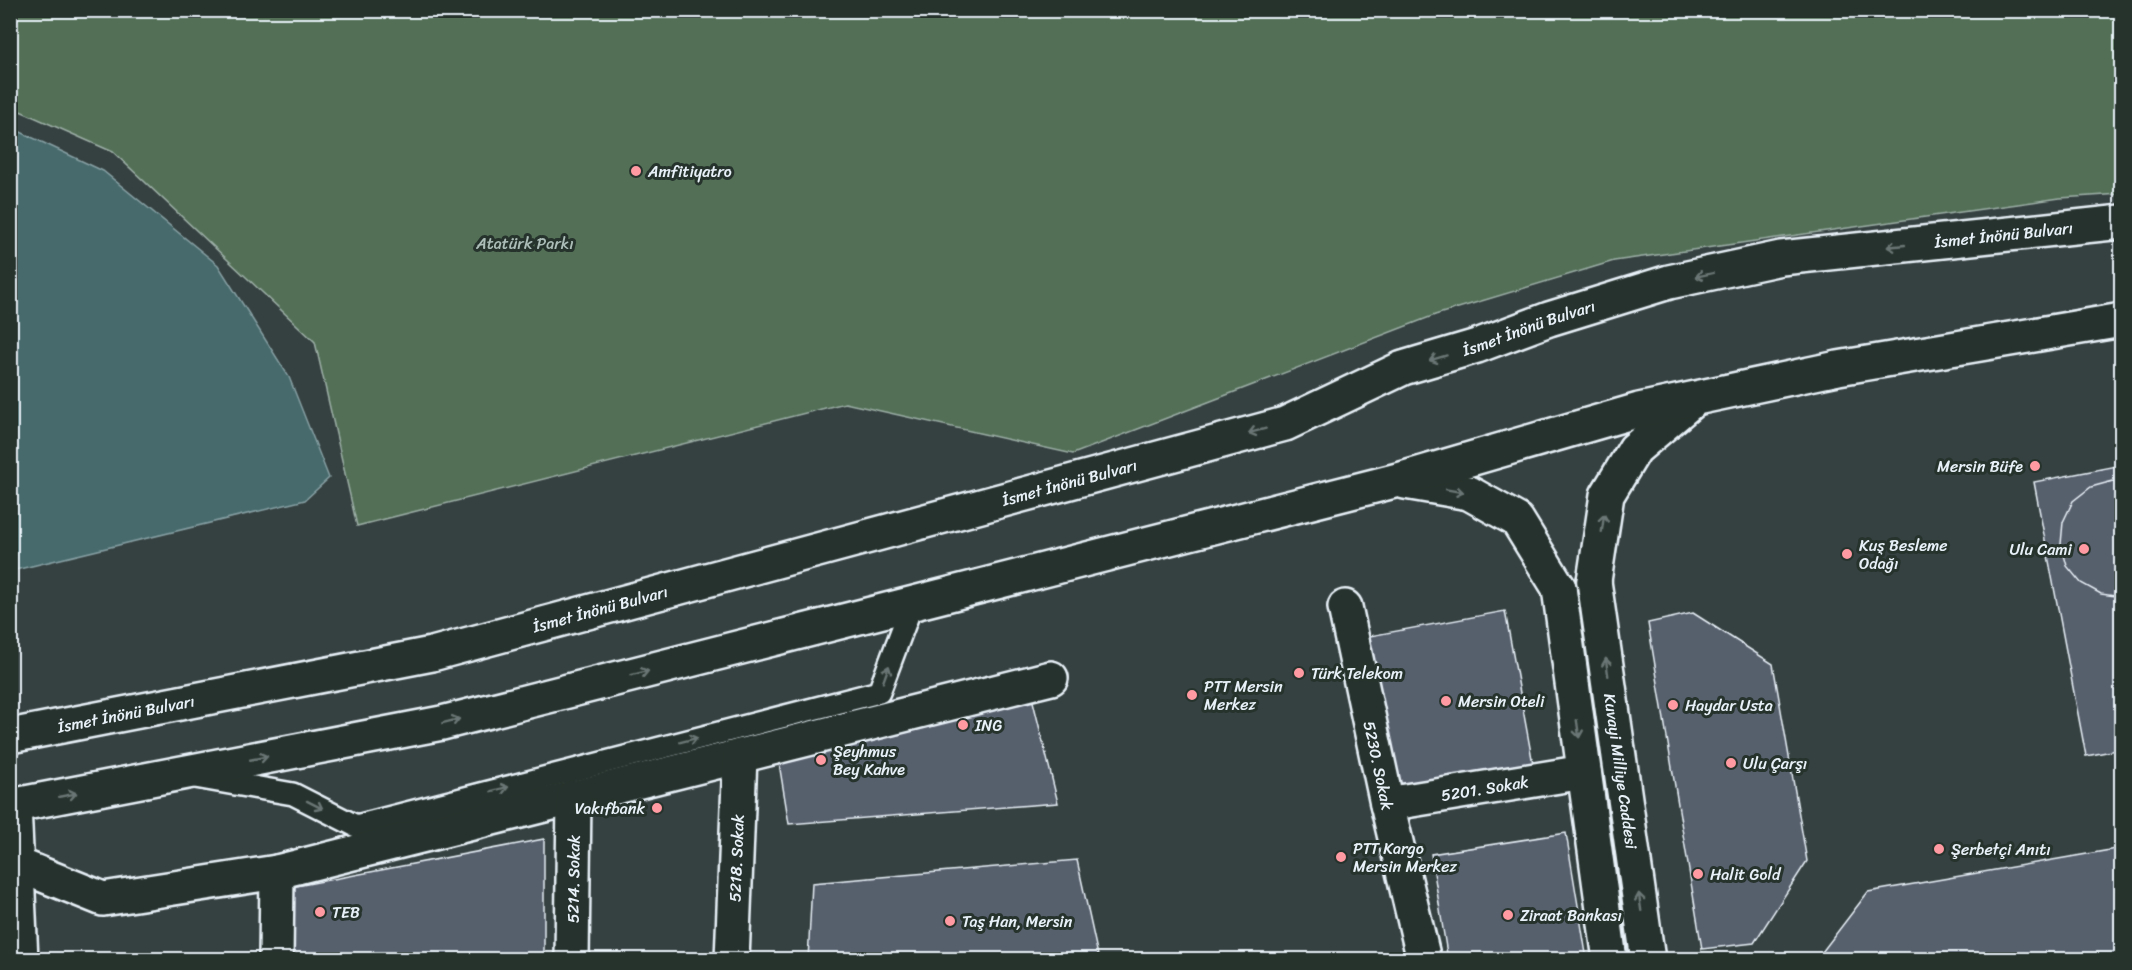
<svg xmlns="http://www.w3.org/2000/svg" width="2132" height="970" viewBox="0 0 2132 970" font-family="Sriracha,sans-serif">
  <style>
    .green { fill: #536f57; stroke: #9eb0a8; stroke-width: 1.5 }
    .water { fill: #466a6c; stroke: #87a0a4; stroke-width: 1.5 }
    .building { fill: #575e6c; stroke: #e8f1f8; stroke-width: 1.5 }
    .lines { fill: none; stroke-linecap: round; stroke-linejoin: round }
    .lane-casing { stroke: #e8f1f8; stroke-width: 26 }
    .street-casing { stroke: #e8f1f8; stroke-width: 38 }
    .secondary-casing { stroke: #e8f1f8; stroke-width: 38 }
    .primary-casing { stroke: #e8f1f8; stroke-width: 38 }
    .lane { stroke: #26332d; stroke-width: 21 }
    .street { stroke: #26332d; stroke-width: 33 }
    .secondary { stroke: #26332d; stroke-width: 33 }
    .primary { stroke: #26332d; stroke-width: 33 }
    .oneway { stroke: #6a7674 }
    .poi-dot { fill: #ff9aa2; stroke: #26332d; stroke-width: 2 }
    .labels { text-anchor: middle; stroke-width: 6; stroke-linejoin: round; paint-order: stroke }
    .poi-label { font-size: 16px; fill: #e8f1f8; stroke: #26332d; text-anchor: start }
    .street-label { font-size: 16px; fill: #e8f1f8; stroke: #26332d }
    .park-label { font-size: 16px; fill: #acbdb8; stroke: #26332d }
  </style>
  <rect width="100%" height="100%" fill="#354040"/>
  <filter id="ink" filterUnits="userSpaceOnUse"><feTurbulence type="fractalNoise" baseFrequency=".0167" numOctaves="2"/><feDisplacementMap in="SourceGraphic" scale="12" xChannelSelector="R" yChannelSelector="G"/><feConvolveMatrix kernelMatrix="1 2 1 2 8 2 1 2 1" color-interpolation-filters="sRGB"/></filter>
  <g filter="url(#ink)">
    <!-- green -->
    <polygon class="green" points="11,10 2121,11 2121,194 2060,198 1614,261 1435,315 1073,454 845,403 357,526 315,342 113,152 11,107"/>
    <!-- water -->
    <polygon class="water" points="10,127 103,171 218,265 289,377 329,478 305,500 11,571"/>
    <!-- building -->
    <g class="building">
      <polygon points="2122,465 2122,749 2086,756 2034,482"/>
      <polygon points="2113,481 2122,482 2122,597 2101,594 2081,583 2067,566 2061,544 2063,522 2073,501 2091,487"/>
      <polygon points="1505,611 1533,764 1387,790 1359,638"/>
      <polygon points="1693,613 1773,664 1807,861 1754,943 1702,949 1648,623"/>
      <polygon points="1026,673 1058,803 789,824 775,739"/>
      <polygon points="1566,833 1587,960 1448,960 1431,854"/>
      <polygon points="544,839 544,960 282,960 281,889"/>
      <polygon points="2122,848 2122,960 1816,960 1868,892"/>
      <polygon points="1077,860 1099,960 808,960 812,883"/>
    </g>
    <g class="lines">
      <!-- lane casing -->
      <g class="lane-casing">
        <polyline id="lane" points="195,777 293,794 356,826 879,692 912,604"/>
      </g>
      <!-- street casing -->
      <g class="street-casing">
        <g id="street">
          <path id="s1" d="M1345,607L1387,804L1424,960"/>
          <path id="s2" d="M1387,804L1584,772"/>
          <polyline points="14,805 21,960"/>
          <polyline points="10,865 16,864 103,899 277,872 1051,678"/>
          <polyline points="276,960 277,872"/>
          <path id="s3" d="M572,960L574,797"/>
          <path id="s4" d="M732,960L740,756"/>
        </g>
      </g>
      <!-- secondary casing -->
      <g class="secondary-casing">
        <g id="secondary">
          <path id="s5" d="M1594,581L1648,960"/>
          <polyline points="1559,588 1610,960"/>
        </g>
      </g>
      <!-- primary casing -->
      <g class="primary-casing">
        <g id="primary">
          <polyline points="1405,482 1469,493 1517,520 1559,588"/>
          <polyline points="1594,581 1607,495 1635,449 1693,400"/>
          <path id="s6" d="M10,736L432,654L1285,424L1403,368L1477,346L1549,319L1669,282L1781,258L2122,222"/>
          <polyline points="10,806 442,723 1398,480 1639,410 1838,368 2122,320"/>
        </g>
      </g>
      <!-- lane -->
      <use href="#lane" class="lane"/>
      <!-- street -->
      <use href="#street" class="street"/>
      <!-- secondary -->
      <use href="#secondary" class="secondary"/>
      <!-- primary -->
      <use href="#primary" class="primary"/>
    </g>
    <!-- one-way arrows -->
    <defs><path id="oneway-shaft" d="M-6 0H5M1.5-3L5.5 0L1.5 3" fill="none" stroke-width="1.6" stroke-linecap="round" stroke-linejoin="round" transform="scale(1.5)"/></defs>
    <g class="oneway">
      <use href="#oneway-shaft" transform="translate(1896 246) rotate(174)"/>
      <use href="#oneway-shaft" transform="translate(1704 275) rotate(168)"/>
      <use href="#oneway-shaft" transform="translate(1438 358) rotate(163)"/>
      <use href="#oneway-shaft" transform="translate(1257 431) rotate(165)"/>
      <use href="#oneway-shaft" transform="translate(1455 491) rotate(10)"/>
      <use href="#oneway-shaft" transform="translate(1603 523) rotate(-82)"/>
      <use href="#oneway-shaft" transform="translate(1607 667) rotate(-98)"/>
      <use href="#oneway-shaft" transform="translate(640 673) rotate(-14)"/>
      <use href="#oneway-shaft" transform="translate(886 674) rotate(-70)"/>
      <use href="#oneway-shaft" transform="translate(451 721) rotate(-14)"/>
      <use href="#oneway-shaft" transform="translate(1578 729) rotate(82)"/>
      <use href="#oneway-shaft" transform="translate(689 740) rotate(-14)"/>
      <use href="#oneway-shaft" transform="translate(259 758) rotate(-11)"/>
      <use href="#oneway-shaft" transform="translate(500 789) rotate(-14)"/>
      <use href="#oneway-shaft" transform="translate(68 795) rotate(-11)"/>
      <use href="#oneway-shaft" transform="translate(315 805) rotate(27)"/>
      <use href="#oneway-shaft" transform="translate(1640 902) rotate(-98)"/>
    </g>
  </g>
  <!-- markers -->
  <g class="poi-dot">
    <circle cx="636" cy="171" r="6"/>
    <circle cx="2035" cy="466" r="6"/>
    <circle cx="2084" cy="549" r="6"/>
    <circle cx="1847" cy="554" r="6"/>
    <circle cx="1299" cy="673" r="6"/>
    <circle cx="1192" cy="695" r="6"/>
    <circle cx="1446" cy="701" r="6"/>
    <circle cx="1673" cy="705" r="6"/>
    <circle cx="963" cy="725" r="6"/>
    <circle cx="821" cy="760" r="6"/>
    <circle cx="1731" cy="763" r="6"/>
    <circle cx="657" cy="808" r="6"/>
    <circle cx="1939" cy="849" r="6"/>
    <circle cx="1341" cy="857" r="6"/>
    <circle cx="1698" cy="874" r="6"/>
    <circle cx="320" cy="912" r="6"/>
    <circle cx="1508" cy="915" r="6"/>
    <circle cx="950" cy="921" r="6"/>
  </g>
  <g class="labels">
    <!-- poi labels -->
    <g class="poi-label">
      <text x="648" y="177">Amfitiyatro</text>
      <text x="2023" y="472" text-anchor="end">Mersin Büfe</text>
      <text x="1859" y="551">Kuş Besleme<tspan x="1859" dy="18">Odağı</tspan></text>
      <text x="2072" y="555" text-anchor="end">Ulu Cami</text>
      <text x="1311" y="679">Türk Telekom</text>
      <text x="1204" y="692">PTT Mersin<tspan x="1204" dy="18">Merkez</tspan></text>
      <text x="1458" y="707">Mersin Oteli</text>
      <text x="1685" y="711">Haydar Usta</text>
      <text x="975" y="731">ING</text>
      <text x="833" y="757">Şeyhmus<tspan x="833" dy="18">Bey Kahve</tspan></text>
      <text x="1743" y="769">Ulu Çarşı</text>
      <text x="645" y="814" text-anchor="end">Vakıfbank</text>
      <text x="1353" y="854">PTT Kargo<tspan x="1353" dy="18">Mersin Merkez</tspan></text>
      <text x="1951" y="855">Şerbetçi Anıtı</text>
      <text x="1710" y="880">Halit Gold</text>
      <text x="332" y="918">TEB</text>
      <text x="1520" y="921">Ziraat Bankası</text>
      <text x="962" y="927">Taş Han, Mersin</text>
    </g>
    <!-- street labels -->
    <g class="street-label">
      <text dy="6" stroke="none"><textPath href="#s6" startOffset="2062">İsmet İnönü Bulvarı</textPath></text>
      <text dy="6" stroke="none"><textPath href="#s6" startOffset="1576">İsmet İnönü Bulvarı</textPath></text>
      <text dy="6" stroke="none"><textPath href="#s6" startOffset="1090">İsmet İnönü Bulvarı</textPath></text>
      <text dy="6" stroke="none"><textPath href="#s6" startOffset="604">İsmet İnönü Bulvarı</textPath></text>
      <text dy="6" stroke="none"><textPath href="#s6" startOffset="118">İsmet İnönü Bulvarı</textPath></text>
      <text dy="6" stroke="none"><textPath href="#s1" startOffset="162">5230. Sokak</textPath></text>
      <text dy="6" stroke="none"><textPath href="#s5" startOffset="192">Kuvayi Milliye Caddesi</textPath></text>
      <text dy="6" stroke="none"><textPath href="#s2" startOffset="99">5201. Sokak</textPath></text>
      <text dy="6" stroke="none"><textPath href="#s4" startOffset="102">5218. Sokak</textPath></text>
      <text dy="6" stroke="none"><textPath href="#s3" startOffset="81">5214. Sokak</textPath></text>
    </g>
    <!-- park labels -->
    <g class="park-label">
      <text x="525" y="249">Atatürk Parkı</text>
    </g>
  </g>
  <!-- margin -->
  <rect width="2132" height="970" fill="none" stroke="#26332d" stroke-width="36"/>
  <rect x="18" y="18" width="2096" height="934" fill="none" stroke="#e8f1f8" stroke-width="2" filter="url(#ink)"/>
</svg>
